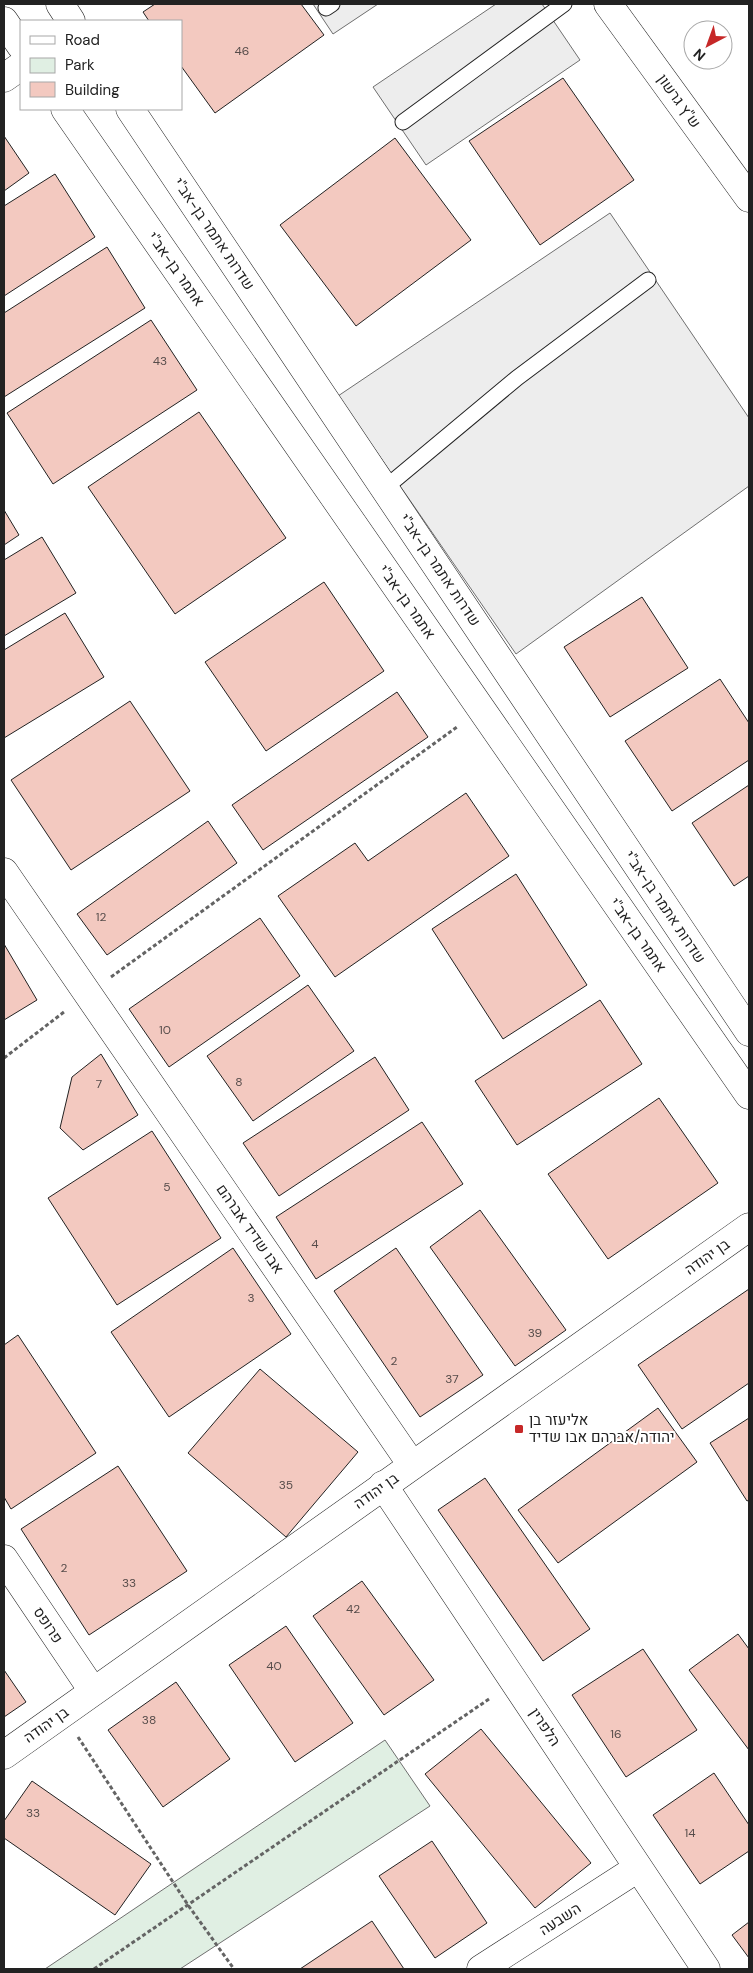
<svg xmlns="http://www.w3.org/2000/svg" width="753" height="1973" viewBox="0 0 753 1973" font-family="'DM Sans',Heebo,sans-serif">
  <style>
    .green { fill: #e0efe3; stroke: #6f6f6f }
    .parking { fill: #ededed; stroke: #6f6f6f }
    .building { fill: #f3c9c0; stroke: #222 }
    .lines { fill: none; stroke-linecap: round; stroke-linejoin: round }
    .lane-casing { stroke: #222; stroke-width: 17 }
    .street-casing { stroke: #222; stroke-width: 29 }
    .secondary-casing { stroke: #222; stroke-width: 29 }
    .path { stroke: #646464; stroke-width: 3; stroke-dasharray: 4 2.5; stroke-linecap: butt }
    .lane { stroke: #fff; stroke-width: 15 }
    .street { stroke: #fff; stroke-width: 28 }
    .secondary { stroke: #fff; stroke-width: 28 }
    .poi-dot { fill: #c62828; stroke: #fff; stroke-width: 2 }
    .labels { text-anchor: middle; stroke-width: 4; stroke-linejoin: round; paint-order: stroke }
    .number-label { font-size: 12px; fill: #564c4a }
    .street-label { font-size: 15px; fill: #222; stroke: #fff }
    .poi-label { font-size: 15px; fill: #222; stroke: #fff; text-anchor: start }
  </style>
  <rect width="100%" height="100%" fill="#fff"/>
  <!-- green -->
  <polygon class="green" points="385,1740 430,1806 180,1969 45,1969"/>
  <!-- parking -->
  <g class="parking">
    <polygon points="313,4 378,4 333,34"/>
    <polygon points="496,4 542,4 580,60 426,165 373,87"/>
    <polygon points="610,213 749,418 749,486 516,654 338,396"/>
  </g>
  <!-- building -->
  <g class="building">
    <polygon points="155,4 301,4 324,35 215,113 181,66 181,21 149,21 143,12"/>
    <polygon points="563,78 634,180 540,245 469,141"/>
    <polygon points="4,136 29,173 4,191"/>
    <polygon points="395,138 471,240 356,326 280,225"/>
    <polygon points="55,174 95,237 4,296 4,206"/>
    <polygon points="107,247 145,308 4,397 4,313"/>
    <polygon points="151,320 197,390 53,484 7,413"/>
    <polygon points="199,412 286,538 175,614 88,487"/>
    <polygon points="4,510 19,535 4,545"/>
    <polygon points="42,537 76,593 4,636 4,560"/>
    <polygon points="324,582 384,671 266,751 205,662"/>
    <polygon points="642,597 688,668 610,717 564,647"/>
    <polygon points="65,613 104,677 4,738 4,650"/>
    <polygon points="720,679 749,723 749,760 672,811 625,741"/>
    <polygon points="397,692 428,737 263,850 232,805"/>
    <polygon points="130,701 190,791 71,870 11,780"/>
    <polygon points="749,785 749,876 734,886 692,823"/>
    <polygon points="466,793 509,856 335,977 278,896 355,843 368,861"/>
    <polygon points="208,821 237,863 107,955 77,914"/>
    <polygon points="516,874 587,985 503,1039 432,929"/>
    <polygon points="260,918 300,976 169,1067 129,1009"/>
    <polygon points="4,944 37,1000 4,1020"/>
    <polygon points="308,985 354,1051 253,1121 207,1056"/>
    <polygon points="600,1000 642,1064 517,1145 475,1081"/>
    <polygon points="101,1054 138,1115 83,1150 60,1128 72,1077"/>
    <polygon points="375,1057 409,1110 279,1196 243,1143"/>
    <polygon points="659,1098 718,1183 608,1259 548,1174"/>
    <polygon points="422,1122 463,1184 316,1279 276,1217"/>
    <polygon points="152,1131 221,1238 117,1305 48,1198"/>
    <polygon points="480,1210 566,1330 515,1366 430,1247"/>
    <polygon points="233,1248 291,1334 169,1417 111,1332"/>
    <polygon points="396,1248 483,1375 420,1417 334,1291"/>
    <polygon points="749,1289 749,1383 682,1429 638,1365"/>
    <polygon points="18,1335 96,1453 11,1509 4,1497 4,1345"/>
    <polygon points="260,1369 358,1452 286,1537 188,1453"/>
    <polygon points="658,1408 697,1462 558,1563 518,1510"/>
    <polygon points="749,1418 749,1500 747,1501 710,1443"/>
    <polygon points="118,1466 187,1571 89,1635 21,1529"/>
    <polygon points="485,1478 590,1629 543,1661 438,1510"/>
    <polygon points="362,1581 434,1680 384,1715 313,1616"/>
    <polygon points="286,1626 353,1723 295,1762 229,1665"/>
    <polygon points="738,1634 749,1649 749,1750 689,1670"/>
    <polygon points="643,1649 697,1730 626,1777 572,1695"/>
    <polygon points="4,1670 26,1702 4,1717"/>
    <polygon points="176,1682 230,1759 163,1807 108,1730"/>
    <polygon points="481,1729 591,1863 535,1908 425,1774"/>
    <polygon points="714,1773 749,1825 749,1851 700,1884 653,1815"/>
    <polygon points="32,1781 151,1864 115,1915 4,1838 4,1821"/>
    <polygon points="432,1841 487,1923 435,1958 379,1876"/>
    <polygon points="372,1921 404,1969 300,1969"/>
    <polygon points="749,1922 749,1958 732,1935"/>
  </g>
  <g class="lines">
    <!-- lane casing -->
    <g class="lane-casing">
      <g id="lane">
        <polyline points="326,8 332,4"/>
        <polyline points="403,122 564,4"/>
        <polyline points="385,488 517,378 648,280"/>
      </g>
    </g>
    <!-- street casing -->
    <g class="street-casing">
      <g id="street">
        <polyline points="608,4 749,198"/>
        <polyline points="4,78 21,66"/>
        <polyline points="4,872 412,1465"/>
        <polyline points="383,1485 706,1969"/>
        <polyline points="4,1559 93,1691"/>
        <polyline points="4,1755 749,1227"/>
        <polyline points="481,1969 638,1868"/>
      </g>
    </g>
    <!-- secondary casing -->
    <g class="secondary-casing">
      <g id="secondary">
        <polyline points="60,4 71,21"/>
        <polyline points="4,21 21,46"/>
        <polyline points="65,109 749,1095"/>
        <polyline points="130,109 749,1032"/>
      </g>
    </g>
    <!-- path -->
    <g class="path">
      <polyline points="111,977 457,727"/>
      <polyline points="4,1058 64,1012"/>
      <polyline points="78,1737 188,1905 234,1969"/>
      <polyline points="94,1969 489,1699"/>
    </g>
    <!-- lane -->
    <use href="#lane" class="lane"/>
    <!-- street -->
    <use href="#street" class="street"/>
    <!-- secondary -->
    <use href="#secondary" class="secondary"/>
  </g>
  <!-- markers -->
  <rect class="poi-dot" x="514" y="1424" width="10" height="10" rx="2.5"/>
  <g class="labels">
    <!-- number labels -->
    <g class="number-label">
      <text x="242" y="55">46</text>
      <text x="160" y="365">43</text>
      <text x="101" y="921">12</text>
      <text x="165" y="1034">10</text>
      <text x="239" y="1086">8</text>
      <text x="99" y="1088">7</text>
      <text x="167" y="1191">5</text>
      <text x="315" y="1248">4</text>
      <text x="251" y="1302">3</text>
      <text x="535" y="1337">39</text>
      <text x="394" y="1365">2</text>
      <text x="452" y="1383">37</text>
      <text x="286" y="1489">35</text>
      <text x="64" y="1572">2</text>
      <text x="129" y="1587">33</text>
      <text x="353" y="1613">42</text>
      <text x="274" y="1670">40</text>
      <text x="149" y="1724">38</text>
      <text x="616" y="1738">16</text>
      <text x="33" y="1817">33</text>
      <text x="690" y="1837">14</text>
    </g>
    <!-- street labels -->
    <g class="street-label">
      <text transform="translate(679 101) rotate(54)" y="5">ש"ץ גרשון</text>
      <text transform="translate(214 234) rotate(56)" y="5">שדרות אתמר בן-אב"י</text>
      <text transform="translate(176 269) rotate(55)" y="5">אתמר בן-אב"י</text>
      <text transform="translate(440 570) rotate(56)" y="5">שדרות אתמר בן-אב"י</text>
      <text transform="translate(407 602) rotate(55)" y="5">אתמר בן-אב"י</text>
      <text transform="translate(665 907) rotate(56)" y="5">שדרות אתמר בן-אב"י</text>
      <text transform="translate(638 935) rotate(55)" y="5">אתמר בן-אב"י</text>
      <text transform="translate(250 1229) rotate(55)" y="5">אבו שדיד אברהם</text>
      <text transform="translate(707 1257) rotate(-35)" y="5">בן יהודה</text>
      <text transform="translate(376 1491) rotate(-35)" y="5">בן יהודה</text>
      <text transform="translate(48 1625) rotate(56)" y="5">פרופס</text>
      <text transform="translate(46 1725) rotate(-35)" y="5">בן יהודה</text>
      <text transform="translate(545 1727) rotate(56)" y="5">הלפרין</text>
      <text transform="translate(560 1919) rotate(-33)" y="5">השבעה</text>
    </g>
    <!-- poi labels -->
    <g class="poi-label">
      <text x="529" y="1425">אליעזר בן<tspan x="529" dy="17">יהודה/אברהם אבו שדיד</tspan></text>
    </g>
  </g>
  <!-- border -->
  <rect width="753" height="1973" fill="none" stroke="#222222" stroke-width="10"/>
  <!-- legend -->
  <rect x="20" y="20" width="162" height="90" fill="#ffffff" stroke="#a7a7a7"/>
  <rect x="30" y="36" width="25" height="8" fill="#ffffff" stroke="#a7a7a7"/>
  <text x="65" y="45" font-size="15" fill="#222222">Road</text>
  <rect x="30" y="58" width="25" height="15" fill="#e0efe3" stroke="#a7a7a7"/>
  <text x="65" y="70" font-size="15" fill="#222222">Park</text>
  <rect x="30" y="82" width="25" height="15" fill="#f3c9c0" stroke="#a7a7a7"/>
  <text x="65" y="95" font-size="15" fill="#222222">Building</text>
  <!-- north arrow -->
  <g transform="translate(708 45) rotate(221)"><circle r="24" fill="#ffffff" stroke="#a7a7a7"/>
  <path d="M0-4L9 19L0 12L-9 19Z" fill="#c62828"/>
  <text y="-8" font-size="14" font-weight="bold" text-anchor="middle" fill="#222222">N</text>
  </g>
</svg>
